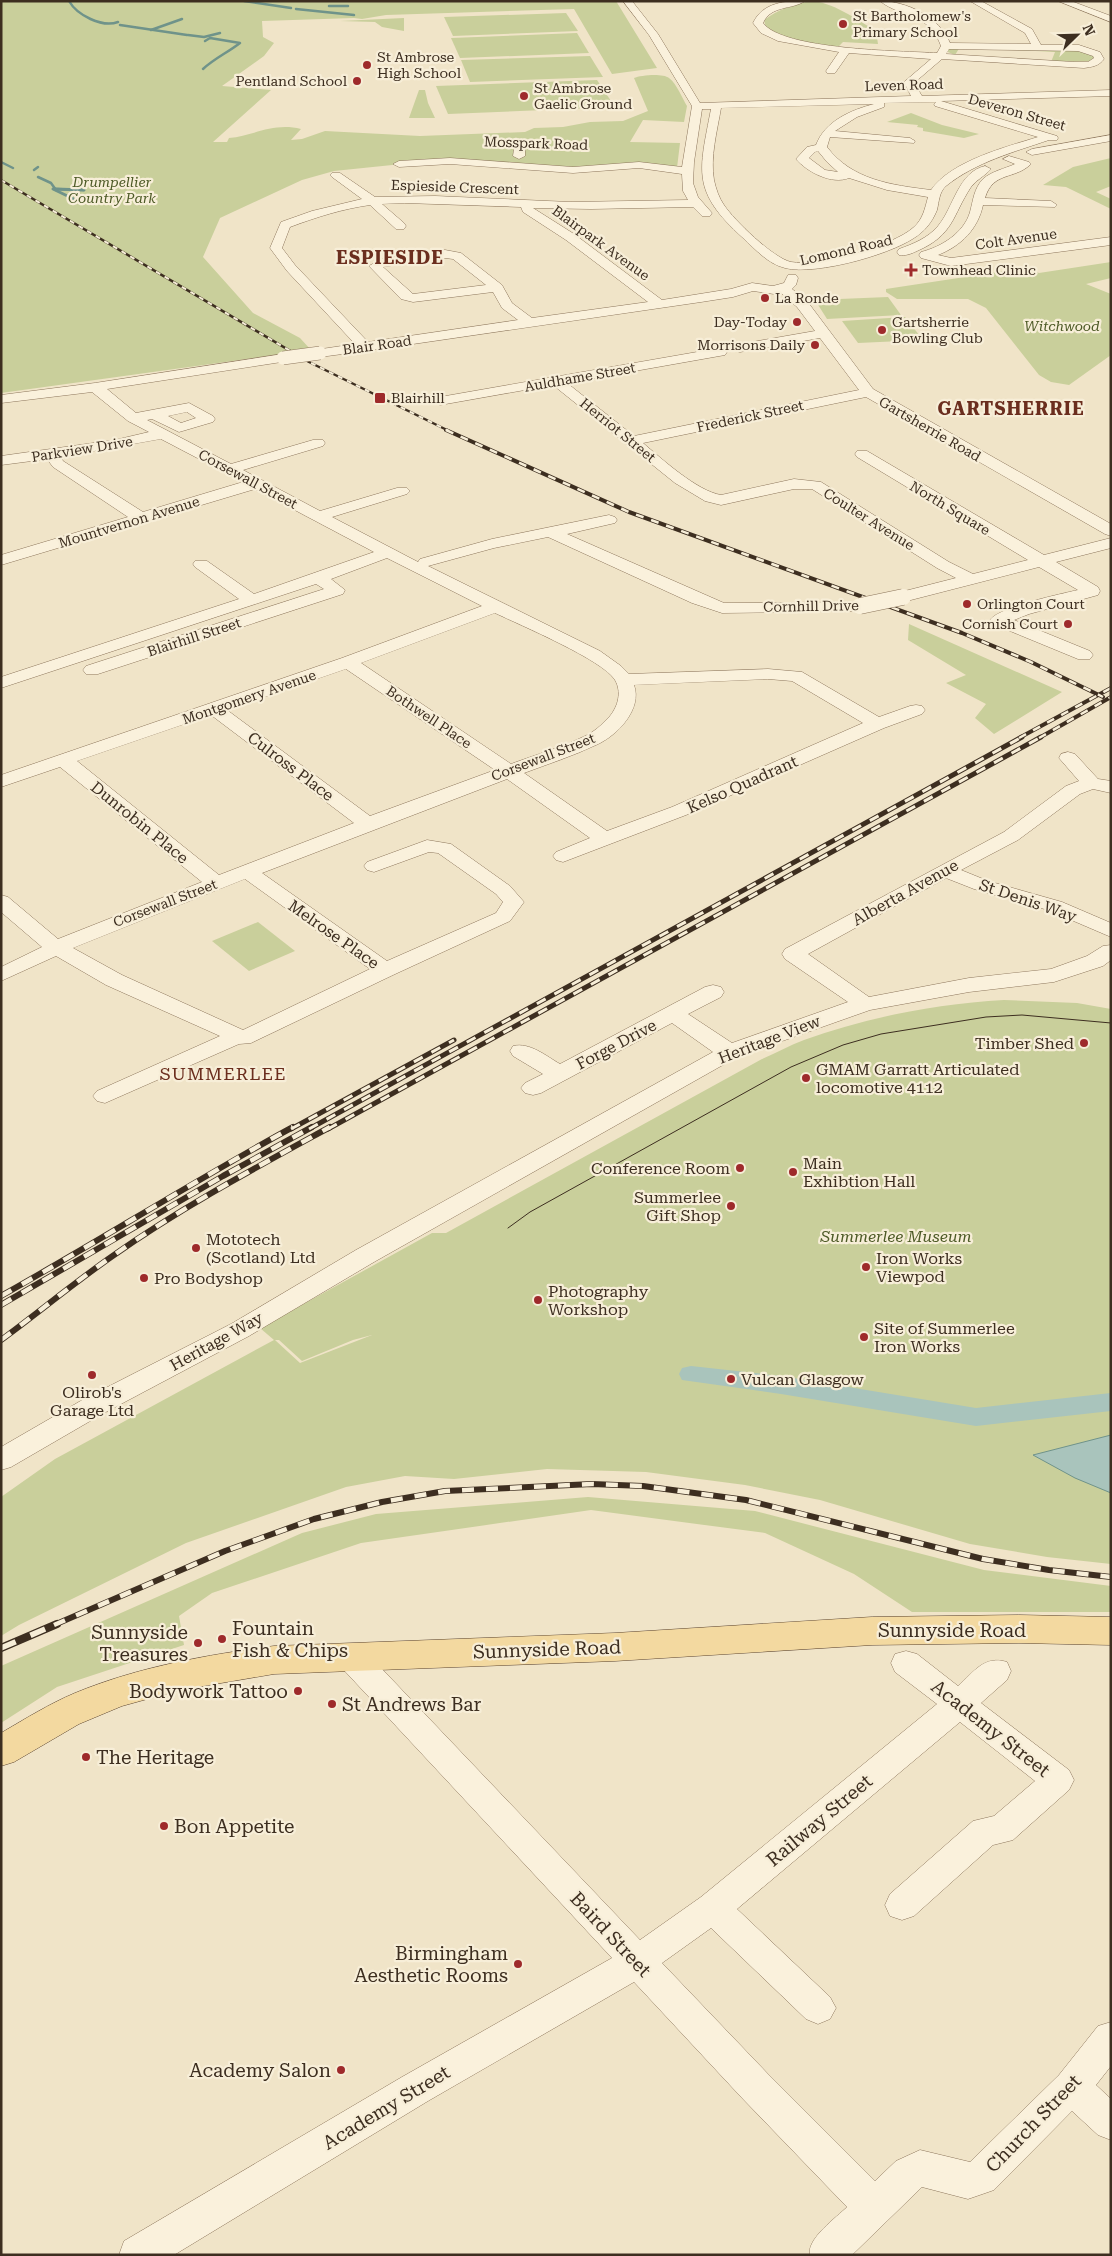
<svg xmlns="http://www.w3.org/2000/svg" width="1112" height="2256" viewBox="0 0 1112 2256" font-family="'Roboto Serif',serif">
  <style>
    .green { fill: #c9cf9b; fill-rule: evenodd }
    .water { fill: #a9c4bc; stroke: #6f938a }
    .lines { fill: none; stroke-linecap: round; stroke-linejoin: round }
    .stream-far1 { stroke: #6f938a; stroke-width: 2.5 }
    .stream { stroke: #6f938a; stroke-width: 3 }
    .canal { fill: #a9c4bc; fill-rule: evenodd }
    .minor-casing { stroke: #8d765c; stroke-width: 1 }
    .major-casing { stroke: #5b4430; stroke-width: 1 }
    .minor { fill: #faf1dc; fill-rule: evenodd }
    .major { fill: #f3d9a0; fill-rule: evenodd }
    .tram { stroke: #3d2e20; stroke-width: 1 }
    .rail-far4-casing { stroke: #3d2e20; stroke-width: 2.5 }
    .rail-far3-casing { stroke: #3d2e20; stroke-width: 4 }
    .rail-far2-casing { stroke: #3d2e20; stroke-width: 5 }
    .rail-far1-casing { stroke: #3d2e20; stroke-width: 6 }
    .rail-casing { stroke: #3d2e20; stroke-width: 8 }
    .rail-far4 { stroke: #f7eed8; stroke-width: 2; stroke-dasharray: 5; stroke-linecap: butt }
    .rail-far3 { stroke: #f7eed8; stroke-width: 2.5; stroke-dasharray: 8; stroke-linecap: butt }
    .rail-far2 { stroke: #f7eed8; stroke-width: 3; stroke-dasharray: 10; stroke-linecap: butt }
    .rail-far1 { stroke: #f7eed8; stroke-width: 4.5; stroke-dasharray: 12; stroke-linecap: butt }
    .rail { stroke: #f7eed8; stroke-width: 5.5; stroke-dasharray: 16; stroke-linecap: butt }
    .minor-bridge-far1-casing { stroke: #8d765c; stroke-width: 14; stroke-linecap: butt }
    .minor-bridge-casing { stroke: #8d765c; stroke-width: 17; stroke-linecap: butt }
    .minor-bridge-far1 { stroke: #faf1dc; stroke-width: 13 }
    .minor-bridge { stroke: #faf1dc; stroke-width: 16 }
    .poi-dot { fill: #9e2a2b; stroke: #f7eed8; stroke-width: 2 }
    .labels { text-anchor: middle; stroke-width: 4.5; stroke-linejoin: round; paint-order: stroke }
    .far-poi-label { font-size: 14px; fill: #3d2e20; stroke: #f7eed8; text-anchor: start }
    .far-street-label { font-size: 14px; fill: #3d2e20; stroke: #f7eed8 }
    .far-park-label { font-size: 14px; font-style: italic; fill: #4d5a26; stroke: #f7eed8 }
    .street-label { font-size: 16px; fill: #3d2e20; stroke: #f7eed8 }
    .poi-label { font-size: 16px; fill: #3d2e20; stroke: #f7eed8; text-anchor: start }
    .park-label { font-size: 16px; font-style: italic; fill: #4d5a26; stroke: #f7eed8 }
    .far-district-label { font-size: 18px; font-weight: bold; letter-spacing: 1px; fill: #6b2e1e; stroke: #f7eed8 }
    .neighbourhood-label { font-size: 18px; letter-spacing: 1px; fill: #6b2e1e; stroke: #f7eed8 }
    .near-poi-label { font-size: 19px; fill: #3d2e20; stroke: #f7eed8; text-anchor: start }
    .near-street-label { font-size: 19px; fill: #3d2e20; stroke: #f7eed8 }
  </style>
  <rect width="100%" height="100%" fill="#f0e4c8"/>
  <!-- green -->
  <g class="green">
    <path d="M1,1H616L657,68L612,74L574,9L386,15L362,19L354,18L262,21L263,37L274,43L264,56L222,86L271,90L213,142H227L229,138C253,136 273,122 301,129L291,140L302,139L325,131L420,136L525,132L534,128L563,127L590,122L623,121L648,111L634,78C641,75 663,73 669,78C677,84 682,98 687,106L684,122L643,120L630,142L680,143L677,168L630,166L577,169L431,161L334,171L302,180L220,218L203,257L253,313L300,338L311,350L1,393Z"/>
    <path d="M810,1C831,1 858,20 876,31L878,44L843,42L838,47C813,45 789,40 766,28L764,20C779,9 792,5 810,1Z"/>
    <polygon points="566,13 578,31 453,36 444,17"/>
    <polygon points="404,18 404,31 382,27 375,22 340,21"/>
    <polygon points="577,33 589,53 460,58 451,38"/>
    <polygon points="961,46 1070,48 1094,54 1094,61 1051,62 1055,52 960,47 955,55 948,52 948,49"/>
    <polygon points="590,56 603,77 470,82 461,60"/>
    <polygon points="597,80 615,107 448,114 436,86"/>
    <polygon points="419,90 425,90 428,103 435,118 409,118"/>
    <polygon points="911,113 942,125 979,134 964,138 923,131 923,128 917,127 918,125 887,122"/>
    <polygon points="1111,158 1111,186 1096,192 1111,199 1111,209 1066,187 1043,185 1073,167"/>
    <polygon points="1111,262 1111,278 1086,284 1111,294 1111,355 1069,385 1051,382 1039,375 986,308 968,299 897,299 886,292 886,289 899,287 1025,268 1039,273"/>
    <polygon points="888,297 901,315 827,319 815,300"/>
    <polygon points="905,317 923,340 858,343 842,321"/>
    <polygon points="909,624 1062,692 994,734 975,718 986,704 946,683 966,675 908,640"/>
    <polygon points="258,922 295,951 249,971 212,941"/>
    <path d="M1004,1000L1077,1003L1111,1009V1564L1047,1557L970,1544L820,1500L745,1485L646,1472L547,1469L454,1479L405,1476L346,1487L186,1543L19,1625L1,1636V1497L55,1459L274,1340L260,1328L432,1233H446L762,1059C776,1053 790,1045 804,1040C868,1017 936,1004 1004,1000ZM372,1335L300,1363L275,1340H279L302,1361L353,1340Z"/>
    <polygon points="588,1497 755,1511 984,1570 1111,1586 1111,1612 912,1612 854,1574 765,1533 591,1510 361,1543 212,1593 179,1616 184,1645 57,1687 1,1723 1,1666 302,1533 376,1514"/>
  </g>
  <!-- water -->
  <polygon class="water" points="1111,1435 1111,1493 1075,1478 1033,1455"/>
  <g class="lines">
    <!-- stream-far1 -->
    <g class="stream-far1">
      <path d="M69,1C77,15 102,28 118,22"/>
      <polyline points="244,1 291,8"/>
      <polyline points="329,6 348,6"/>
      <polyline points="296,9 354,15"/>
      <polyline points="120,25 187,35"/>
      <polyline points="151,30 182,19"/>
      <polyline points="188,35 204,37 220,33"/>
      <path d="M203,69C215,58 227,53 240,43L210,38L205,41"/>
      <polyline points="1,162 13,168"/>
      <polyline points="34,170 38,167"/>
      <polyline points="38,177 51,183 56,190"/>
      <polyline points="55,189 84,190"/>
    </g>
    <!-- stream -->
    <g class="stream">
      <polyline points="53,189 82,203"/>
      <polyline points="55,189 84,190"/>
    </g>
    <!-- canal -->
    <polygon class="canal" points="691,1366 781,1376 976,1408 1111,1393 1111,1411 976,1426 781,1394 682,1380 679,1374 682,1368"/>
    <!-- minor casing -->
    <g class="minor-casing">
      <g id="minor">
        <path d="M623,1H632L658,34L700,103L911,96L904,82L931,59L849,53L835,73H827L826,71L839,52L778,41L761,33L753,23C763,2 785,1 805,1C792,10 771,5 763,23C783,50 901,51 937,53L941,46C929,12 901,18 880,1C906,1 940,17 950,43L1031,44L1025,33L970,1H981L1032,29L1041,45H1079L1100,52L1104,59C1099,66 1092,67 1084,68L942,59L914,83L922,96L1111,90V96L941,101L1057,136L1058,138L1057,140H1049C1014,152 976,162 946,186C939,192 939,202 937,210C934,218 928,227 922,232C900,253 815,276 785,268C768,264 755,249 743,238C691,191 699,172 711,109H702L694,162L693,183L698,197L712,213L710,216H702L693,207L591,209L533,208L574,234L662,300L731,289L752,283L773,286L784,283L788,275H796L798,278L796,285L792,289L807,301L873,389L1111,524V536L1105,534L866,397L643,443C662,459 697,491 721,495L794,479L821,482L949,562L973,574L1028,560L857,457L855,454L857,451H867L1044,555L1111,538V548L1056,562L1098,587L1100,591L1098,595L1029,614L1014,620L1090,651L1093,655L1090,659H1078L993,624L990,620C999,607 1061,594 1078,590L1039,567L903,602L897,601L895,597L897,593L956,578L937,568L812,489H794L721,505L705,501L675,483L553,385L440,405L433,401L440,397L720,348L727,352L725,355L567,383L634,436L859,390L820,338L740,352L735,351L733,348L735,345L815,331L797,307L780,292L774,294L753,291L733,297L701,302L365,351L320,357L315,356L313,353L315,350L355,344L287,271L270,248L281,222L312,211L362,199L332,177L330,175L332,173H340L375,197L435,196L570,202L688,200L683,191L682,174L639,168L573,173L450,164L399,167L393,164L399,161L450,158L573,167L639,162L682,167L692,106L649,35ZM949,49L1078,51L1093,56L1094,58L1088,62H1074L946,54ZM936,102L934,104L935,106L1038,137C1006,147 951,161 931,190C891,185 852,180 827,147L830,137L914,143L915,141L910,138L835,131L857,117L884,107V103ZM874,104C851,110 825,121 816,145L807,147L796,159C807,172 832,185 849,178L887,190L928,197C925,208 923,219 914,227C894,246 817,267 791,262C773,258 734,220 724,205C719,198 716,189 714,180C710,157 717,132 721,108ZM818,151L827,162L838,172L825,170L809,158L815,152ZM405,203L521,207L523,212L566,240L648,302L532,318L512,303L502,285L461,253L445,250L381,259L369,266L401,299L413,302L493,292L502,308L518,320L368,342L295,265L282,248L290,227C317,217 342,209 370,205L396,229H404L406,226L404,223L382,204ZM445,258L453,259L486,285L413,294L383,267Z"/>
        <polygon points="1058,1 1071,1 1111,16 1111,22"/>
        <polygon points="1111,135 1111,141 1032,155 1026,152 1032,149"/>
        <polygon points="520,139 525,142 525,156 519,159 513,156 515,142"/>
        <path d="M1009,156L1029,162L1031,164C1015,180 993,171 985,198L1051,201L1057,205L1055,207L983,205C978,229 961,246 938,255L951,258L1111,237V245L951,266L921,258L919,255L921,252C941,247 964,233 970,212C973,201 974,188 983,179C992,171 1004,169 1015,164L1003,159Z"/>
        <path d="M985,166L991,169C985,176 976,180 971,187C952,216 954,235 917,251C911,254 905,256 899,255L897,252L899,249C913,244 928,238 938,226C954,207 958,172 985,166Z"/>
        <path d="M283,354L290,358L288,361L107,389L136,413L189,403L213,416L215,419L213,422L179,432L152,419L147,420L231,464L313,440H323L325,443L323,446L243,470L320,511L397,488H407L410,491L407,494L332,517L418,562L420,559L492,539L609,515L615,517L617,520L615,523L567,534L724,603L866,602L868,606L866,610L860,611L722,613L692,603L548,537L494,548L428,566L600,651L621,666L629,674L768,669L802,672L879,717L910,706L916,705L922,706L925,710L922,714L884,728L686,815L563,862L556,860L553,856L556,852L590,838L507,779L262,873L387,961L496,913L503,902L496,894L438,853L429,852L374,872L367,870L364,866L367,862L427,840L451,844L510,886L524,902L510,921L393,975L251,1043L239,1044L105,1103L97,1101L93,1096L97,1091L220,1036L106,985L56,956L1,981V967L42,947L1,912V895L8,897L58,939L202,882L60,767L1,787V775L342,658L482,606L387,558L331,579L345,590L343,594L98,674H86L83,670L86,666L324,589L316,584L1,688V677L239,599L195,567L193,564L195,561H207L254,594L374,552L255,489L1,565V555L128,517L53,467L47,459L1,465V456L115,440L149,432L128,421L92,392L1,403V395L95,383ZM187,412L196,418L181,423L168,416ZM161,439L243,482L143,512L63,461L61,457ZM495,613C520,625 603,660 615,680C622,692 618,706 610,716C603,724 593,733 583,737C560,748 535,755 511,764L361,663ZM346,669L495,770L370,816L227,710ZM768,679L792,681L863,723L672,807L607,831L524,773C548,764 573,756 596,745C617,736 643,709 634,685ZM211,715L354,823L219,875L77,761ZM245,879L370,969L243,1030L122,975L73,948Z"/>
        <path d="M1068,752L1075,754L1098,779L1111,781V793L1093,789L1080,794L1018,840L961,870L988,881L1062,902L1111,923V937L1048,910L974,889L946,878L808,954L869,997L969,978L1051,969L1087,956L1103,946L1111,945V960L1103,966L1054,982L969,992L870,1010L737,1057L374,1262L249,1336L104,1413L11,1467L1,1470V1447L84,1399L231,1324L356,1250L713,1052L672,1023L541,1093L533,1095L525,1093L521,1088L525,1083L543,1074L513,1056L510,1051L513,1046C530,1042 546,1056 560,1064L705,987L713,985L721,987L724,992L721,997L688,1014L732,1043L848,1002L785,959L782,954L785,949L1004,832L1066,786L1079,781L1059,758L1061,754Z"/>
        <path d="M352,1646L363,1649L640,1940L701,1897L937,1704L895,1672L891,1663L895,1654L906,1651L917,1654L958,1686C974,1672 984,1655 1007,1662L1011,1671L1007,1680L981,1703L1069,1770L1074,1780L1069,1790L1013,1840L993,1845L914,1916L902,1920L890,1916L885,1905L890,1894L973,1821L994,1816L1035,1781L960,1722L737,1909L830,1997L836,2008L830,2019L818,2024L806,2019L711,1928L662,1963L768,2074L875,2181L896,2161L920,2150L970,2162L1059,2075L1098,2026L1111,2022V2066L1096,2085L1111,2099V2140L1098,2135L1072,2111L994,2190L968,2199L922,2187L852,2255H810C806,2239 837,2217 847,2207L742,2098L634,1982L428,2101L174,2255H119L124,2241L402,2077L612,1958L341,1667L337,1658L341,1649Z"/>
      </g>
    </g>
    <!-- major casing -->
    <g class="major-casing">
      <path id="major" d="M1019,1615L1111,1617V1645L1019,1643L872,1645L615,1661L274,1674L180,1690L122,1706L79,1724L14,1762L1,1766V1733C25,1719 49,1704 75,1693C138,1667 206,1655 274,1646L615,1633L872,1617Z"/>
    </g>
    <!-- minor -->
    <use href="#minor" class="minor"/>
    <!-- major -->
    <use href="#major" class="major"/>
    <!-- tram -->
    <polyline class="tram" points="508,1228 530,1212 791,1067 843,1045 881,1034 986,1017 1022,1015 1111,1023"/>
    <!-- rail-far4 casing -->
    <g class="rail-far4-casing">
      <polyline id="rail-far4" points="1,180 309,362 449,431"/>
    </g>
    <!-- rail-far3 casing -->
    <g class="rail-far3-casing">
      <g id="rail-far3">
        <polyline points="446,430 629,512 962,633 1031,662 1103,697"/>
        <polyline points="1019,738 1111,688"/>
        <polyline points="1039,738 1111,697"/>
      </g>
    </g>
    <!-- rail-far2 casing -->
    <g class="rail-far2-casing">
      <g id="rail-far2">
        <polyline points="291,1129 454,1040"/>
        <polyline points="309,1129 1022,737"/>
        <polyline points="328,1129 1041,737"/>
      </g>
    </g>
    <!-- rail-far1 casing -->
    <g class="rail-far1-casing">
      <g id="rail-far1">
        <path d="M1,1296C99,1241 194,1181 293,1127"/>
        <polyline points="1,1305 223,1176 312,1127"/>
        <path d="M1,1340C39,1312 75,1282 114,1255C182,1207 257,1167 330,1127"/>
        <polyline points="54,1625 225,1551 314,1519 382,1502 445,1491 592,1484 643,1486 746,1500 983,1559 1049,1570 1111,1577"/>
      </g>
    </g>
    <!-- rail casing -->
    <g class="rail-casing">
      <polyline id="rail" points="1,1648 57,1624"/>
    </g>
    <!-- rail-far4 -->
    <use href="#rail-far4" class="rail-far4"/>
    <!-- rail-far3 -->
    <use href="#rail-far3" class="rail-far3"/>
    <!-- rail-far2 -->
    <use href="#rail-far2" class="rail-far2"/>
    <!-- rail-far1 -->
    <use href="#rail-far1" class="rail-far1"/>
    <!-- rail -->
    <use href="#rail" class="rail"/>
    <!-- minor-bridge-far1 casing -->
    <g class="minor-bridge-far1-casing">
      <polyline id="minor-bridge-far1" points="283,358 320,353"/>
    </g>
    <!-- minor-bridge casing -->
    <g class="minor-bridge-casing">
      <polyline id="minor-bridge" points="860,606 903,597"/>
    </g>
    <!-- minor-bridge-far1 -->
    <use href="#minor-bridge-far1" class="minor-bridge-far1"/>
    <!-- minor-bridge -->
    <use href="#minor-bridge" class="minor-bridge"/>
  </g>
  <!-- markers -->
  <g class="poi-dot">
    <circle cx="843" cy="24" r="5"/>
    <circle cx="367" cy="65" r="5"/>
    <circle cx="357" cy="81" r="5"/>
    <circle cx="524" cy="96" r="5"/>
    <path d="M908.5 262.5h5v5h5v5h-5v5h-5v-5h-5v-5h5z"/>
    <circle cx="765" cy="298" r="5"/>
    <circle cx="797" cy="322" r="5"/>
    <circle cx="882" cy="330" r="5"/>
    <circle cx="815" cy="345" r="5"/>
    <rect x="374" y="392" width="12" height="12" rx="2.5"/>
    <circle cx="967" cy="604" r="5"/>
    <circle cx="1068" cy="624" r="5"/>
    <circle cx="1084" cy="1043" r="5"/>
    <circle cx="806" cy="1078" r="5"/>
    <circle cx="740" cy="1168" r="5"/>
    <circle cx="793" cy="1172" r="5"/>
    <circle cx="731" cy="1206" r="5"/>
    <circle cx="196" cy="1248" r="5"/>
    <circle cx="866" cy="1267" r="5"/>
    <circle cx="144" cy="1278" r="5"/>
    <circle cx="538" cy="1300" r="5"/>
    <circle cx="864" cy="1337" r="5"/>
    <circle cx="92" cy="1375" r="5"/>
    <circle cx="731" cy="1379" r="5"/>
    <circle cx="222" cy="1639" r="5"/>
    <circle cx="198" cy="1643" r="5"/>
    <circle cx="298" cy="1691" r="5"/>
    <circle cx="332" cy="1704" r="5"/>
    <circle cx="86" cy="1757" r="5"/>
    <circle cx="164" cy="1826" r="5"/>
    <circle cx="518" cy="1964" r="5"/>
    <circle cx="341" cy="2070" r="5"/>
  </g>
  <g class="labels">
    <!-- far-poi labels -->
    <g class="far-poi-label">
      <text x="853" y="21">St Bartholomew's<tspan x="853" dy="16">Primary School</tspan></text>
      <text x="377" y="62">St Ambrose<tspan x="377" dy="16">High School</tspan></text>
      <text x="347" y="86" text-anchor="end">Pentland School</text>
      <text x="534" y="93">St Ambrose<tspan x="534" dy="16">Gaelic Ground</tspan></text>
      <text x="922" y="275">Townhead Clinic</text>
      <text x="775" y="303">La Ronde</text>
      <text x="787" y="327" text-anchor="end">Day-Today</text>
      <text x="892" y="327">Gartsherrie<tspan x="892" dy="16">Bowling Club</tspan></text>
      <text x="805" y="350" text-anchor="end">Morrisons Daily</text>
      <text x="391" y="403">Blairhill</text>
      <text x="977" y="609">Orlington Court</text>
      <text x="1058" y="629" text-anchor="end">Cornish Court</text>
    </g>
    <!-- far-street labels -->
    <g class="far-street-label">
      <text transform="translate(904 85) rotate(-2)" y="5">Leven Road</text>
      <text transform="translate(1017 112) rotate(16)" y="5">Deveron Street</text>
      <text transform="translate(536 143) rotate(2)" y="5">Mosspark Road</text>
      <text transform="translate(455 187) rotate(2)" y="5">Espieside Crescent</text>
      <text transform="translate(1016 239) rotate(-8)" y="5">Colt Avenue</text>
      <text transform="translate(601 243) rotate(36)" y="5">Blairpark Avenue</text>
      <text transform="translate(846 250) rotate(-13)" y="5">Lomond Road</text>
      <text transform="translate(377 345) rotate(-8)" y="5">Blair Road</text>
      <text transform="translate(580 377) rotate(-10)" y="5">Auldhame Street</text>
      <text transform="translate(750 416) rotate(-12)" y="5">Frederick Street</text>
      <text transform="translate(930 429) rotate(30)" y="5">Gartsherrie Road</text>
      <text transform="translate(618 430) rotate(39)" y="5">Herriot Street</text>
      <text transform="translate(82 449) rotate(-9)" y="5">Parkview Drive</text>
      <text transform="translate(248 479) rotate(28)" y="5">Corsewall Street</text>
      <text transform="translate(950 508) rotate(31)" y="5">North Square</text>
      <text transform="translate(869 519) rotate(32)" y="5">Coulter Avenue</text>
      <text transform="translate(129 522) rotate(-17)" y="5">Mountvernon Avenue</text>
      <text transform="translate(811 606) rotate(-1)" y="5">Cornhill Drive</text>
      <text transform="translate(194 637) rotate(-18)" y="5">Blairhill Street</text>
      <text transform="translate(249 697) rotate(-19)" y="5">Montgomery Avenue</text>
      <text transform="translate(429 717) rotate(34)" y="5">Bothwell Place</text>
      <text transform="translate(543 757) rotate(-21)" y="5">Corsewall Street</text>
      <text transform="translate(165 903) rotate(-21)" y="5">Corsewall Street</text>
    </g>
    <!-- far-park labels -->
    <g class="far-park-label">
      <text x="112" y="187">Drumpellier<tspan x="112" dy="16">Country Park</tspan></text>
      <text x="1062" y="331">Witchwood</text>
    </g>
    <!-- street labels -->
    <g class="street-label">
      <text transform="translate(291 766) rotate(37)" y="6">Culross Place</text>
      <text transform="translate(742 784) rotate(-24)" y="6">Kelso Quadrant</text>
      <text transform="translate(140 822) rotate(39)" y="6">Dunrobin Place</text>
      <text transform="translate(905 892) rotate(-29)" y="6">Alberta Avenue</text>
      <text transform="translate(1028 900) rotate(19)" y="6">St Denis Way</text>
      <text transform="translate(334 934) rotate(35)" y="6">Melrose Place</text>
      <text transform="translate(769 1039) rotate(-21)" y="6">Heritage View</text>
      <text transform="translate(616 1044) rotate(-28)" y="6">Forge Drive</text>
      <text transform="translate(216 1341) rotate(-29)" y="6">Heritage Way</text>
    </g>
    <!-- poi labels -->
    <g class="poi-label">
      <text x="1074" y="1049" text-anchor="end">Timber Shed</text>
      <text x="816" y="1075">GMAM Garratt Articulated<tspan x="816" dy="18">locomotive 4112</tspan></text>
      <text x="803" y="1169">Main<tspan x="803" dy="18">Exhibtion Hall</tspan></text>
      <text x="730" y="1174" text-anchor="end">Conference Room</text>
      <text x="721" y="1203" text-anchor="end">Summerlee<tspan x="721" dy="18">Gift Shop</tspan></text>
      <text x="206" y="1245">Mototech<tspan x="206" dy="18">(Scotland) Ltd</tspan></text>
      <text x="876" y="1264">Iron Works<tspan x="876" dy="18">Viewpod</tspan></text>
      <text x="154" y="1284">Pro Bodyshop</text>
      <text x="548" y="1297">Photography<tspan x="548" dy="18">Workshop</tspan></text>
      <text x="874" y="1334">Site of Summerlee<tspan x="874" dy="18">Iron Works</tspan></text>
      <text x="741" y="1385">Vulcan Glasgow</text>
      <text x="92" y="1398" text-anchor="middle">Olirob's<tspan x="92" dy="18">Garage Ltd</tspan></text>
    </g>
    <!-- park labels -->
    <g class="park-label">
      <text x="896" y="1242">Summerlee Museum</text>
    </g>
    <!-- far-district labels -->
    <g class="far-district-label">
      <text x="390" y="264">ESPIESIDE</text>
      <text x="1011" y="415">GARTSHERRIE</text>
    </g>
    <!-- neighbourhood labels -->
    <g class="neighbourhood-label">
      <text x="223" y="1080">SUMMERLEE</text>
    </g>
    <!-- near-poi labels -->
    <g class="near-poi-label">
      <text x="232" y="1635">Fountain<tspan x="232" dy="22">Fish &amp; Chips</tspan></text>
      <text x="188" y="1639" text-anchor="end">Sunnyside<tspan x="188" dy="22">Treasures</tspan></text>
      <text x="288" y="1698" text-anchor="end">Bodywork Tattoo</text>
      <text x="342" y="1711">St Andrews Bar</text>
      <text x="96" y="1764">The Heritage</text>
      <text x="174" y="1833">Bon Appetite</text>
      <text x="508" y="1960" text-anchor="end">Birmingham<tspan x="508" dy="22">Aesthetic Rooms</tspan></text>
      <text x="331" y="2077" text-anchor="end">Academy Salon</text>
    </g>
    <!-- near-street labels -->
    <g class="near-street-label">
      <text x="952" y="1637">Sunnyside Road</text>
      <text transform="translate(547 1649) rotate(-2)" y="7">Sunnyside Road</text>
      <text transform="translate(991 1728) rotate(38)" y="7">Academy Street</text>
      <text transform="translate(819 1820) rotate(-40)" y="7">Railway Street</text>
      <text transform="translate(611 1934) rotate(47)" y="7">Baird Street</text>
      <text transform="translate(386 2107) rotate(-31)" y="7">Academy Street</text>
      <text transform="translate(1033 2123) rotate(-46)" y="7">Church Street</text>
    </g>
  </g>
  <!-- border -->
  <rect width="1112" height="2256" fill="none" stroke="#3d2e20" stroke-width="5"/>
  <!-- north arrow -->
  <g transform="translate(1077 35) rotate(67)" stroke="#f7eed8" stroke-width="4" paint-order="stroke">
  <path d="M0-4L9 19L0 12L-9 19Z" fill="#3d2e20"/>
  <text y="-8" font-size="14" font-weight="bold" text-anchor="middle" fill="#3d2e20">N</text>
  </g>
</svg>
